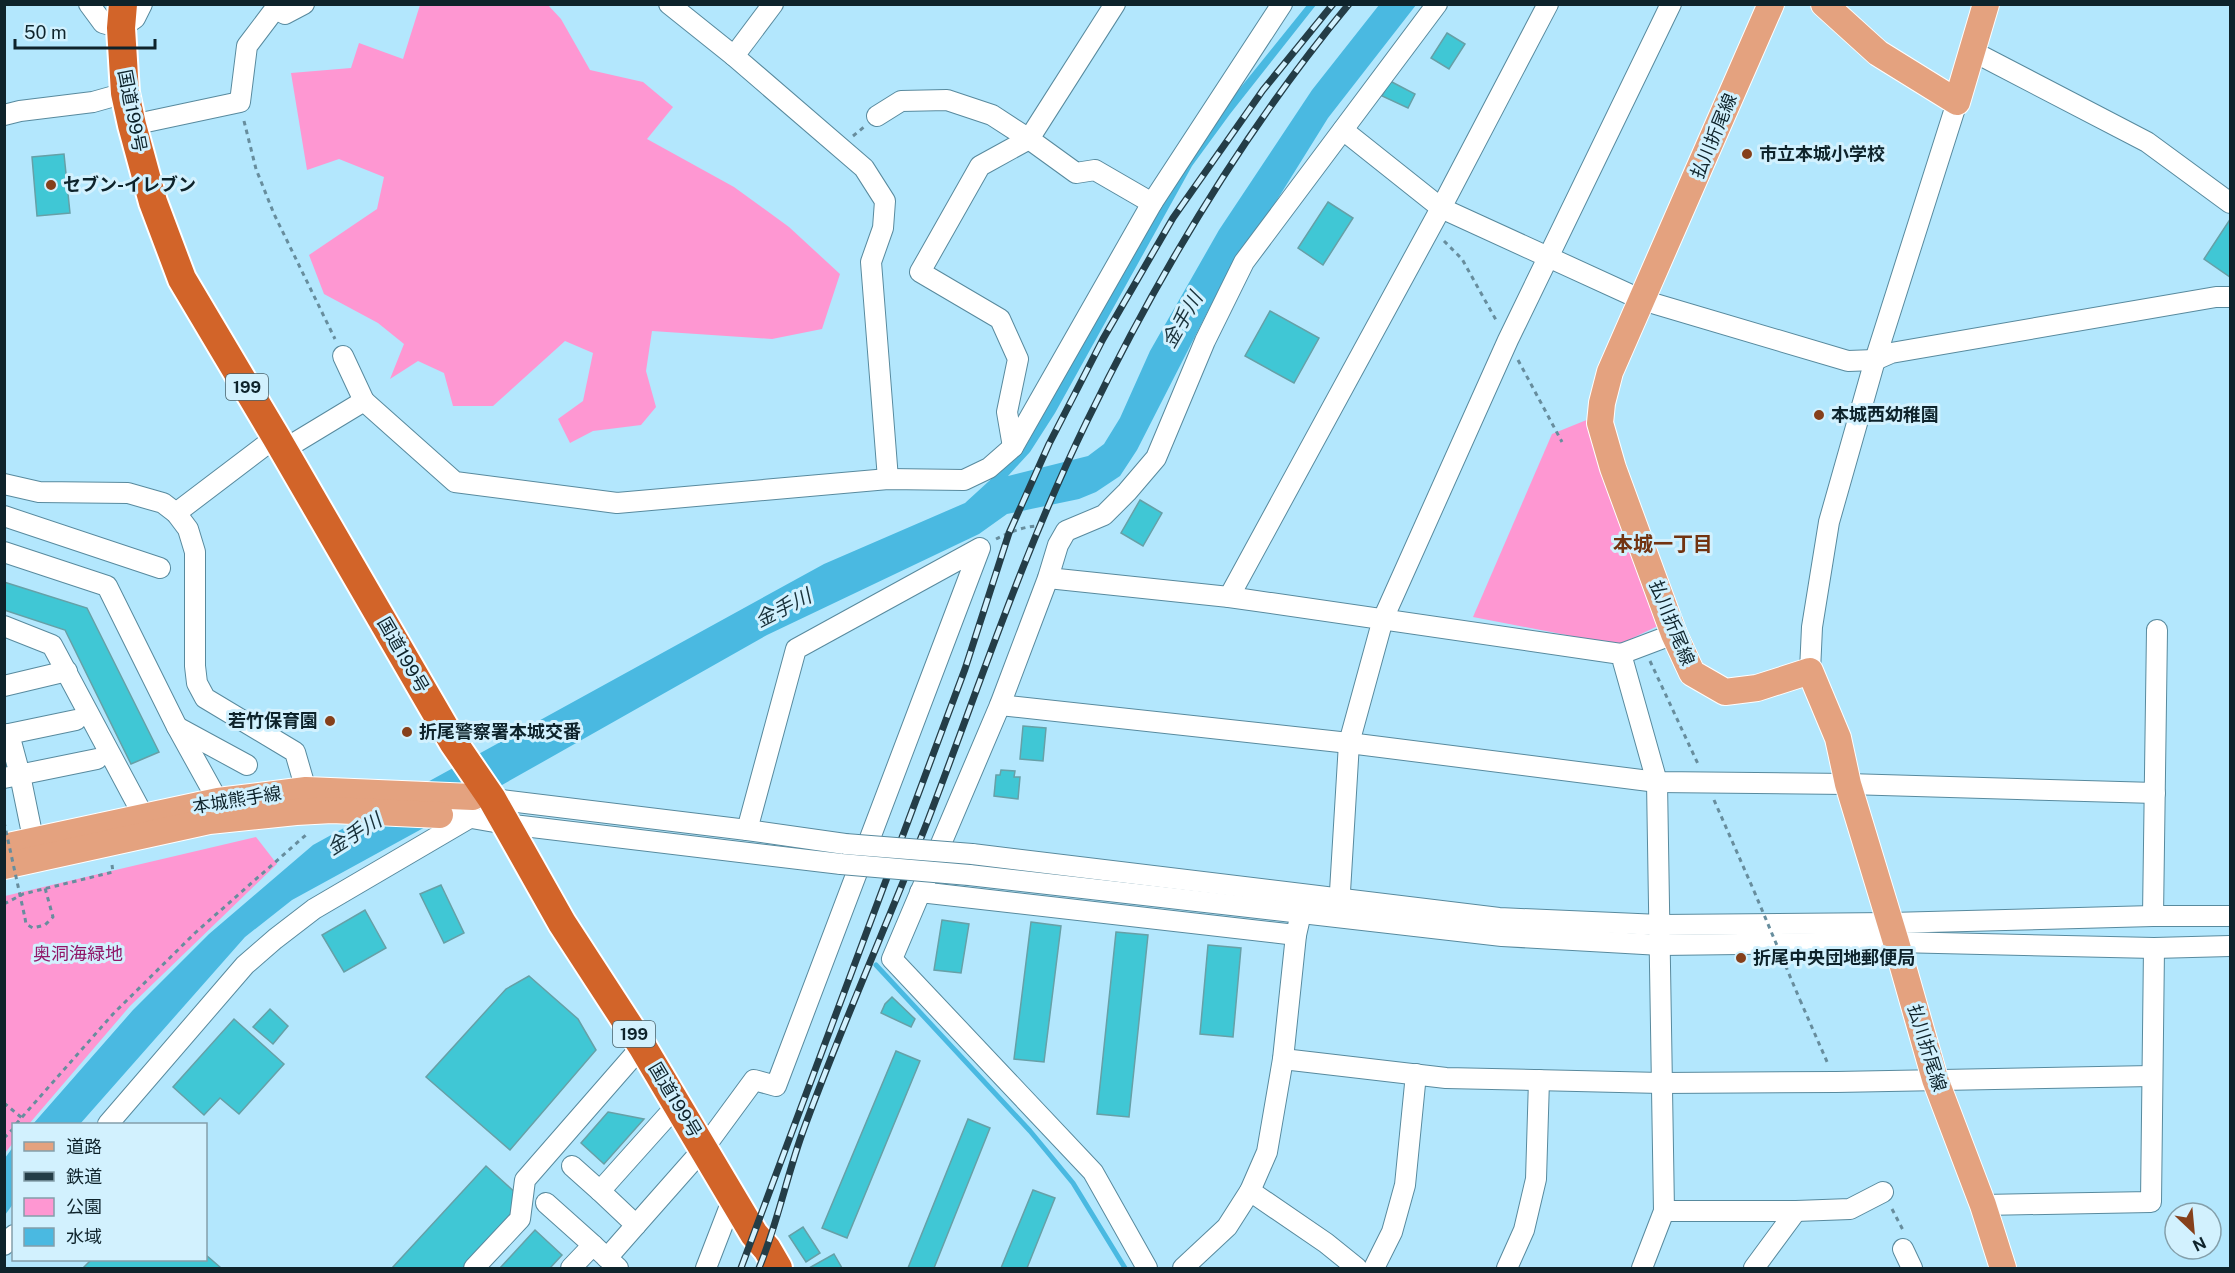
<svg xmlns="http://www.w3.org/2000/svg" width="2235" height="1273" viewBox="0 0 2235 1273" font-family="'Public Sans','Noto Sans JP',sans-serif">
  <style>
    .green { fill: #fe97d2 }
    .water { fill: #4ab9e1 }
    .lines { fill: none; stroke-linecap: round; stroke-linejoin: round }
    .stream { stroke: #4ab9e1; stroke-width: 5 }
    .building { fill: #40c7d5; stroke: #66a0a7; stroke-width: 1.5 }
    .minor-casing { stroke: #588a9e; stroke-width: 22 }
    .major-casing { stroke: #fff; stroke-width: 28 }
    .highway-casing { stroke: #fff; stroke-width: 32 }
    .path { stroke: #678d9d; stroke-width: 3; stroke-dasharray: 4.5 4.5; stroke-linecap: butt }
    .minor { stroke: #fff; stroke-width: 20 }
    .major { stroke: #e4a27f; stroke-width: 26 }
    .highway { stroke: #d26429; stroke-width: 28 }
    .rail-casing { stroke: #243d47; stroke-width: 7 }
    .rail { stroke: #d2f1fe; stroke-width: 4.5; stroke-dasharray: 14; stroke-linecap: butt }
    .minor-bridge-casing { stroke: #588a9e; stroke-width: 22; stroke-linecap: butt }
    .path-bridge { stroke: #678d9d; stroke-width: 3; stroke-dasharray: 4.5 4.5; stroke-linecap: butt }
    .minor-bridge { stroke: #fff; stroke-width: 20 }
    .poi-dot { fill: #86401b; stroke: #d2f1fe; stroke-width: 2 }
    .labels { text-anchor: middle; stroke-width: 6; stroke-linejoin: round; paint-order: stroke }
    .shield { fill: #d2f1fe; stroke: #49616a; stroke-width: 1.5 }
    .shield-label { font-size: 16px; font-weight: bold; fill: #0e232b }
    .street-label { font-size: 18px; fill: #0e232b; stroke: #d2f1fe }
    .poi-label { font-size: 18px; font-weight: bold; fill: #0e232b; stroke: #d2f1fe; text-anchor: start }
    .park-label { font-size: 18px; fill: #901668; stroke: #d2f1fe }
    .water-label { font-size: 20px; font-style: italic; fill: #19313a; stroke: #d2f1fe }
    .neighbourhood-label { font-size: 20px; font-weight: bold; fill: #723310; stroke: #d2f1fe }
  </style>
  <rect width="100%" height="100%" fill="#b3e7fd"/>
  <!-- green -->
  <g class="green">
    <polygon points="420,5 548,5 561,19 590,70 643,82 673,107 647,139 734,187 789,227 840,274 822,329 772,339 652,331 646,371 656,407 641,425 593,431 570,443 558,419 583,401 593,353 565,341 493,406 453,406 444,373 418,361 390,379 404,344 378,323 324,294 309,255 377,209 384,177 339,159 307,170 291,73 351,68 359,43 403,59"/>
    <polygon points="1589,419 1662,624 1618,645 1473,617 1552,434"/>
    <polygon points="256,837 277,864 130,1006 29,1124 14,1124 13,1143 5,1153 5,896"/>
  </g>
  <!-- water -->
  <g class="water">
    <polygon points="1307,5 1316,5 1230,114 1192,166 1055,413 1030,452 1008,476 1088,456 1104,444 1120,418 1150,351 1219,230 1312,90 1379,5 1416,5 1328,118 1208,311 1137,450 1120,476 1096,492 1079,499 1007,514 979,534 767,635 502,785 292,900 245,937 80,1124 33,1124 133,1010 209,934 313,845 824,564 965,503 1024,449 1179,173 1220,113"/>
    <polygon points="13,1147 13,1204 5,1215 5,1158"/>
  </g>
  <g class="lines">
    <!-- stream -->
    <polyline class="stream" points="876,965 1030,1131 1073,1183 1125,1268"/>
  </g>
  <!-- building -->
  <g class="building">
    <polygon points="1447,33 1465,44 1449,69 1431,58"/>
    <polygon points="1390,81 1415,94 1408,108 1382,96"/>
    <polygon points="64,154 70,213 37,216 32,157"/>
    <polygon points="1328,202 1353,218 1323,265 1298,248"/>
    <polygon points="2229,221 2230,222 2230,277 2204,259"/>
    <polygon points="1270,311 1319,338 1294,383 1245,356"/>
    <polygon points="1140,500 1162,513 1143,546 1121,533"/>
    <polygon points="4,582 87,608 159,752 131,764 65,630 4,610"/>
    <polygon points="1023,726 1046,728 1043,761 1020,759"/>
    <polygon points="1001,770 1015,771 1014,777 1020,777 1018,799 994,796 996,775 1000,775"/>
    <polygon points="441,885 464,933 444,943 420,894"/>
    <polygon points="365,910 386,948 344,972 322,935"/>
    <polygon points="942,920 969,924 961,973 934,970"/>
    <polygon points="1031,922 1061,926 1044,1062 1014,1059"/>
    <polygon points="1116,932 1148,935 1129,1117 1097,1114"/>
    <polygon points="1208,945 1241,948 1233,1037 1200,1034"/>
    <polygon points="529,976 578,1019 596,1050 510,1150 426,1077 506,989"/>
    <polygon points="892,997 915,1019 911,1027 881,1013 885,1004"/>
    <polygon points="270,1009 288,1026 273,1044 253,1027"/>
    <polygon points="234,1019 284,1064 239,1114 220,1098 204,1115 173,1087"/>
    <polygon points="896,1051 920,1061 847,1238 822,1228"/>
    <polygon points="608,1112 644,1119 604,1164 581,1143"/>
    <polygon points="968,1119 990,1128 934,1268 908,1268"/>
    <polygon points="486,1166 518,1195 513,1214 463,1268 392,1268"/>
    <polygon points="1033,1190 1055,1198 1027,1268 1001,1268"/>
    <polygon points="803,1227 820,1253 806,1262 789,1236"/>
    <polygon points="535,1230 562,1255 550,1268 500,1268"/>
    <polygon points="834,1254 842,1268 809,1268"/>
    <polygon points="206,1255 221,1268 83,1268 91,1260 206,1260"/>
  </g>
  <g class="lines">
    <!-- minor casing -->
    <g class="minor-casing">
      <g id="minor">
        <polyline points="89,4 103,23 121,28 135,18 142,4"/>
        <polyline points="669,4 734,56 864,168 885,201 883,228 871,262 888,479"/>
        <polyline points="1974,52 2147,142 2230,203"/>
        <polyline points="734,56 773,4"/>
        <polyline points="4,115 20,111 93,102 125,93"/>
        <polyline points="877,116 901,101 947,100 992,115 1029,139 1076,173 1095,170 1152,203"/>
        <polyline points="132,125 240,102 247,46 275,9 285,14 304,4"/>
        <polyline points="1343,130 1441,208 1642,300 1848,361 1875,360 1891,353 2216,297 2230,297"/>
        <polyline points="343,356 364,401"/>
        <polyline points="1013,447 1007,412 1018,359 1000,319 920,272 980,166 1029,139 1115,4"/>
        <polyline points="283,450 364,401 455,482 617,503 888,479 964,480 989,468 1013,447 1152,203 1282,4"/>
        <polyline points="4,484 39,492 128,493 163,503 176,513 188,529 195,552 195,666 197,683 205,698 295,752 306,790"/>
        <polyline points="176,513 276,437"/>
        <polyline points="4,516 160,568"/>
        <polyline points="4,552 107,586 177,727 218,801 217,815"/>
        <polyline points="1048,578 1229,597 1621,654 1657,782 1664,1211 1642,1268"/>
        <polyline points="1229,597 1441,208 1548,4"/>
        <polyline points="4,626 52,645 144,817 145,830"/>
        <polyline points="1621,654 1674,634"/>
        <polyline points="1810,671 1812,627 1829,522 1875,360 1957,102"/>
        <polyline points="4,686 67,671"/>
        <polyline points="1000,705 1349,743 1657,782 1848,784 2155,793"/>
        <polyline points="177,727 247,765"/>
        <polyline points="9,734 20,775 36,853"/>
        <polyline points="4,735 76,720"/>
        <polyline points="4,778 97,759"/>
        <polyline points="485,798 747,830 845,844"/>
        <polyline points="460,816 506,824 841,864"/>
        <polyline points="972,854 1499,918 1660,925 1890,923 2153,916 2230,916"/>
        <polyline points="969,875 1502,936 1661,945 1896,942 2154,948 2230,946"/>
        <polyline points="920,892 1296,935"/>
        <polyline points="1339,908 1349,743 1383,619 1508,340 1671,4"/>
        <polyline points="2153,916 2157,630"/>
        <polyline points="1283,1059 1446,1078 1661,1083 1836,1082 2152,1076"/>
        <polyline points="108,1124 245,965 275,939 314,909 471,817"/>
        <polyline points="572,1166 600,1191 677,1105"/>
        <polyline points="600,1191 636,1225 704,1148 754,1080 776,1086 980,548 796,649 747,830"/>
        <polyline points="1250,1191 1326,1243 1357,1268"/>
        <polyline points="546,1203 593,1245"/>
        <polyline points="1983,1205 2151,1202 2154,948"/>
        <polyline points="1664,1211 1796,1211 1850,1209 1883,1192"/>
        <polyline points="4,1245 14,1235"/>
        <polyline points="1903,1249 1912,1268"/>
        <polyline points="607,1258 636,1225"/>
        <polyline points="474,1268 520,1219 525,1180 642,1046"/>
        <polyline points="571,1268 593,1245 618,1268"/>
        <polyline points="706,1268 733,1198"/>
        <polyline points="1147,1268 1093,1172 892,959 1000,705 1048,578 1058,545 1066,531 1104,515 1127,492 1156,458 1205,341 1244,262 1437,4"/>
        <polyline points="1183,1268 1227,1227 1250,1191 1267,1152 1283,1059 1296,935 1301,913"/>
        <polyline points="1374,1268 1392,1232 1405,1185 1416,1074"/>
        <polyline points="1507,1268 1524,1230 1536,1179 1539,1080"/>
        <polyline points="1754,1268 1796,1211"/>
      </g>
    </g>
    <!-- major casing -->
    <g class="major-casing">
      <g id="major">
        <polyline points="1771,4 1610,372 1602,403 1600,423 1613,468 1674,634 1692,673 1725,692 1757,688 1810,671 1838,738 1848,784 1896,942 1935,1079 1983,1205 2003,1268"/>
        <polyline points="1824,4 1878,53 1957,102 1986,4"/>
        <polyline points="4,847 218,801 306,790 473,797"/>
        <polyline points="4,866 209,821 296,812 332,810 440,815"/>
      </g>
    </g>
    <!-- highway casing -->
    <g class="highway-casing">
      <polyline id="highway" points="123,4 121,28 125,93 132,125 153,202 182,279 276,437 453,742 492,799 562,923 642,1046 754,1234 767,1249 778,1268"/>
    </g>
    <!-- path -->
    <g class="path">
      <polyline points="244,121 256,169 274,214 335,339"/>
      <polyline points="853,136 864,127"/>
      <polyline points="1444,241 1462,259 1496,320"/>
      <polyline points="1518,360 1562,442"/>
      <path d="M996,539C1010,532 1031,523 1047,527"/>
      <polyline points="1650,661 1698,764"/>
      <polyline points="1714,800 1754,891"/>
      <polyline points="4,904 23,894 113,872 112,865"/>
      <polyline points="25,918 26,924 33,928 45,925 53,917 45,888"/>
      <polyline points="1800,1000 1828,1064"/>
      <polyline points="4,1103 22,1118"/>
      <polyline points="16,1124 113,1014 195,933 307,834"/>
      <polyline points="4,1138 14,1128"/>
      <polyline points="1892,1209 1903,1230"/>
    </g>
    <!-- minor -->
    <use href="#minor" class="minor"/>
    <!-- major -->
    <use href="#major" class="major"/>
    <!-- highway -->
    <use href="#highway" class="highway"/>
    <!-- rail casing -->
    <g class="rail-casing">
      <g id="rail">
        <polyline points="741,1268 965,669 1009,533 1049,444 1103,339 1173,218 1263,90 1333,4"/>
        <path d="M759,1268C777,1225 786,1179 802,1134C840,1029 887,925 928,820C979,687 1024,550 1087,421C1158,275 1245,129 1349,4"/>
      </g>
    </g>
    <!-- rail -->
    <use href="#rail" class="rail"/>
    <!-- minor-bridge casing -->
    <g class="minor-bridge-casing">
      <g id="minor-bridge">
        <polyline points="845,844 972,854"/>
        <polyline points="841,864 969,875"/>
      </g>
    </g>
    <!-- path-bridge -->
    <g class="path-bridge">
      <polyline points="4,822 25,918"/>
      <polyline points="1754,891 1800,1000"/>
    </g>
    <!-- minor-bridge -->
    <use href="#minor-bridge" class="minor-bridge"/>
  </g>
  <!-- markers -->
  <g class="poi-dot">
    <circle cx="1747" cy="154" r="6"/>
    <circle cx="51" cy="185" r="6"/>
    <circle cx="1819" cy="415" r="6"/>
    <circle cx="330" cy="721" r="6"/>
    <circle cx="407" cy="732" r="6"/>
    <circle cx="1741" cy="958" r="6"/>
  </g>
  <g class="labels">
    <!-- shield labels -->
    <g class="shield">
      <rect x="226" y="374" width="42" height="26" rx="4.5"/>
      <rect x="613" y="1021" width="42" height="26" rx="4.5"/>
    </g>
    <g class="shield-label">
      <text x="247" y="393">199</text>
      <text x="634" y="1040">199</text>
    </g>
    <!-- street labels -->
    <g class="street-label">
      <text transform="translate(132 111) rotate(79)" y="6">国道199号</text>
      <text transform="translate(1714 136) rotate(-67)" y="6">払川折尾線</text>
      <text transform="translate(1672 623) rotate(68)" y="6">払川折尾線</text>
      <text transform="translate(403 655) rotate(60)" y="6">国道199号</text>
      <text transform="translate(237 800) rotate(-9)" y="6">本城熊手線</text>
      <text transform="translate(1927 1048) rotate(73)" y="6">払川折尾線</text>
      <text transform="translate(675 1100) rotate(59)" y="6">国道199号</text>
    </g>
    <!-- poi labels -->
    <g class="poi-label">
      <text x="1759" y="160">市立本城小学校</text>
      <text x="63" y="191">セブン-イレブン</text>
      <text x="1831" y="421">本城西幼稚園</text>
      <text x="318" y="727" text-anchor="end">若竹保育園</text>
      <text x="419" y="738">折尾警察署本城交番</text>
      <text x="1753" y="964">折尾中央団地郵便局</text>
    </g>
    <!-- park labels -->
    <g class="park-label">
      <text x="78" y="960">奥洞海緑地</text>
    </g>
    <!-- water labels -->
    <g class="water-label">
      <text transform="translate(1182 320) rotate(-60)" y="7">金手川</text>
      <text transform="translate(783 608) rotate(-27)" y="7">金手川</text>
      <text transform="translate(354 834) rotate(-32)" y="7">金手川</text>
    </g>
    <!-- neighbourhood labels -->
    <g class="neighbourhood-label">
      <text x="1663" y="551">本城一丁目</text>
    </g>
  </g>
  <!-- border -->
  <rect width="2235" height="1273" fill="none" stroke="#0e232b" stroke-width="12"/>
  <!-- legend -->
  <rect x="12" y="1123" width="195" height="138" fill="#d2f1fe" stroke="#849faa" stroke-width="1.5"/>
  <rect x="24" y="1142" width="30" height="9" fill="#e4a27f" stroke="#849faa" stroke-width="1.5"/>
  <text x="66" y="1153" font-size="18" fill="#0e232b">道路</text>
  <rect x="24" y="1172" width="30" height="9" fill="#243d47" stroke="#849faa" stroke-width="1.5"/>
  <text x="66" y="1183" font-size="18" fill="#0e232b">鉄道</text>
  <rect x="24" y="1198" width="30" height="18" fill="#fe97d2" stroke="#849faa" stroke-width="1.5"/>
  <text x="66" y="1213" font-size="18" fill="#0e232b">公園</text>
  <rect x="24" y="1228" width="30" height="18" fill="#4ab9e1" stroke="#849faa" stroke-width="1.5"/>
  <text x="66" y="1243" font-size="18" fill="#0e232b">水域</text>
  <!-- north arrow -->
  <g transform="translate(2193 1231) rotate(154)"><circle r="28" fill="#d2f1fe" stroke="#849faa" stroke-width="1.5"/>
  <path d="M0-4.5L10 22L0 15L-10 22Z" fill="#86401b"/>
  <text y="-9" font-size="16" font-weight="bold" text-anchor="middle" fill="#0e232b">N</text>
  </g>
  <!-- scale -->
  <path d="M15 39v9h140v-9" fill="none" stroke="#0e232b" stroke-width="3"/>
  <text x="24" y="39" font-size="18" fill="#0e232b" stroke="#d2f1fe" stroke-width="4.5" paint-order="stroke">50 m</text>
</svg>
